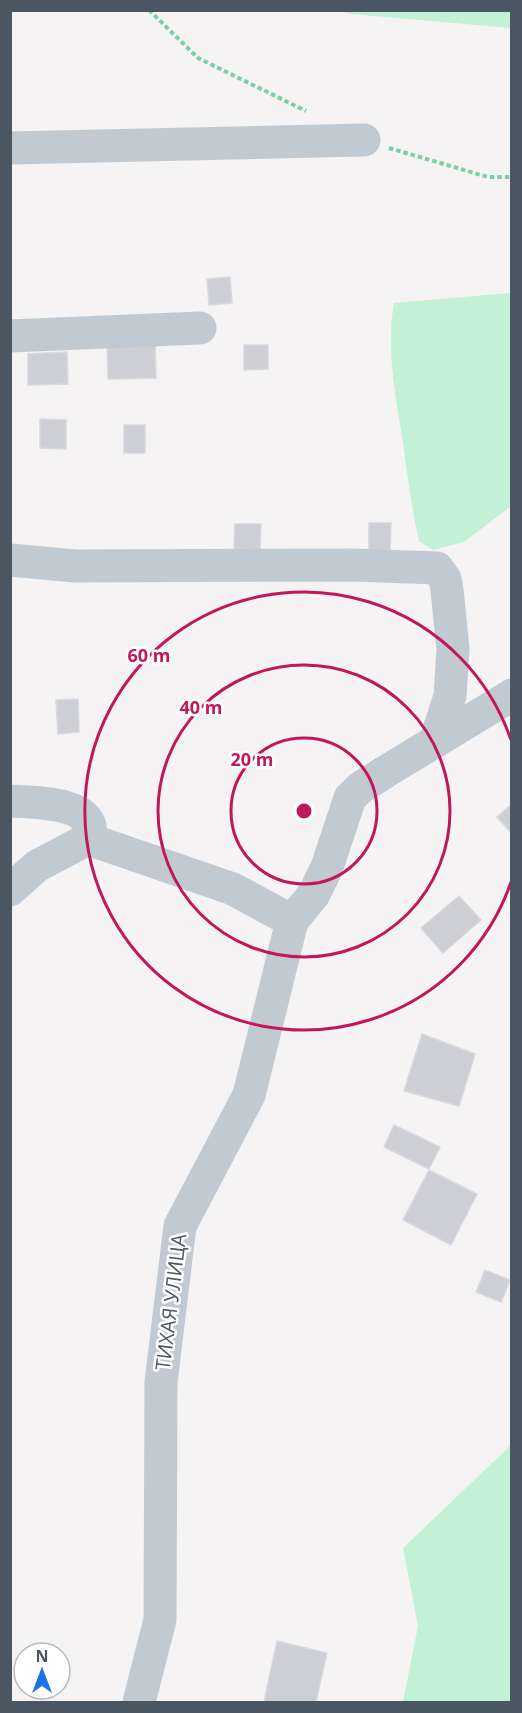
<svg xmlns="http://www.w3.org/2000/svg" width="522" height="1713" viewBox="0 0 522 1713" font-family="'Open Sans',sans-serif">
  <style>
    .green { fill: #c3f1d5 }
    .building { fill: #cdcfd5; stroke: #d7d9de; stroke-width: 1.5 }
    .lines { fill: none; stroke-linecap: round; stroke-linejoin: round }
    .path { stroke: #7ad0a6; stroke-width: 4; stroke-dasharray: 4.5 3; stroke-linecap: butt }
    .minor { stroke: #c1cad2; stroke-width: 33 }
    .ring { fill: none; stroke: #c2185b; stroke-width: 3 }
    .labels { text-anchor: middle; stroke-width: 5; stroke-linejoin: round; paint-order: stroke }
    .street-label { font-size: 20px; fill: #4a5661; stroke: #fff }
    .centre { fill: #c2185b; stroke: #fff; stroke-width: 3 }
    .ring-label { font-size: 18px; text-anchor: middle; font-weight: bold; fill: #c2185b; stroke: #fff; stroke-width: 5; stroke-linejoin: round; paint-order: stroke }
  </style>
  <rect width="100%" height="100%" fill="#f5f3f3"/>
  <!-- green -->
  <g class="green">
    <polygon points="341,11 511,11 511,28 351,14"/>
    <path d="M511,293V506L464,542L433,550L419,541C411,506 407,471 402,436C395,393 386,347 394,303Z"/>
    <polygon points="511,1445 511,1702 403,1702 418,1626 403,1548"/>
  </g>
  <!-- building -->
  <g class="building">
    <polygon points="230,277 232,303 209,305 207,279"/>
    <polygon points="155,340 156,378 108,379 107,341"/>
    <polygon points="244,345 268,345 268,369 244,370"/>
    <polygon points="67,352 68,384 28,385 28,354"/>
    <polygon points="40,419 66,420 66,449 40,448"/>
    <rect x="124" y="425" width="21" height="28"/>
    <polygon points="369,523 391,523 390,553 369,553"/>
    <polygon points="235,524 261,524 260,550 234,549"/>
    <polygon points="78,699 79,732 58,734 56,700"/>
    <polygon points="512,804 512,834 497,817"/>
    <polygon points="459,896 481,920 443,953 421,928"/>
    <polygon points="422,1034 475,1054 459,1106 404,1091"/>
    <polygon points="394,1125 440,1147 429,1169 384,1147"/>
    <polygon points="429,1170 477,1194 451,1245 403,1220"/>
    <polygon points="485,1270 510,1280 501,1302 476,1292"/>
    <polygon points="277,1641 327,1653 316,1702 264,1702"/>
  </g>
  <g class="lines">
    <!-- path -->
    <g class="path">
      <polyline points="149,10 198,58 306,111"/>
      <polyline points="389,148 488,177 512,177"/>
    </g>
    <!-- minor -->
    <g class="minor">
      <polyline points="10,148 364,140"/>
      <polyline points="10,336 200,328"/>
      <polyline points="10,560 75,566 353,565 437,568 445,579 447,590 453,649 450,696 436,739"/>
      <path d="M10,801C33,802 103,802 88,839L37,866L10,890"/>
      <polyline points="88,839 233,889 292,921"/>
      <polyline points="139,1702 160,1620 161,1382 180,1226 249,1095 292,921 314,894 327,867 350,798 360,788 385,772 512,695"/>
    </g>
  </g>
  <!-- distance rings -->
  <g class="ring">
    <circle cx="304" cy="811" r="73"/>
    <circle cx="304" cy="811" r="146"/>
    <path d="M511 882A219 219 0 1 1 511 740"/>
  </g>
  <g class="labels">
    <!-- street labels -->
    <g class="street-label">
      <text transform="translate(171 1302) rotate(-83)" y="7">ТИХАЯ УЛИЦА</text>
    </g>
  </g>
  <circle cx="304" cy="811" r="9" class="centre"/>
  <g class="ring-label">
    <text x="149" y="662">60 m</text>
    <text x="201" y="714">40 m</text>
    <text x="252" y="766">20 m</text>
  </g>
  <!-- border -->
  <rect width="522" height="1713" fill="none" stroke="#4a5661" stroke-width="24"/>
  <!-- north arrow -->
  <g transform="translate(42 1671)"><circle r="28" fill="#ffffff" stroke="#b7bbc0" stroke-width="1.5"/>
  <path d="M0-4.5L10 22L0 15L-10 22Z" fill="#1a73e8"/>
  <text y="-9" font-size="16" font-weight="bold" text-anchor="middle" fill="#4a5661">N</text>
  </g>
</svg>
